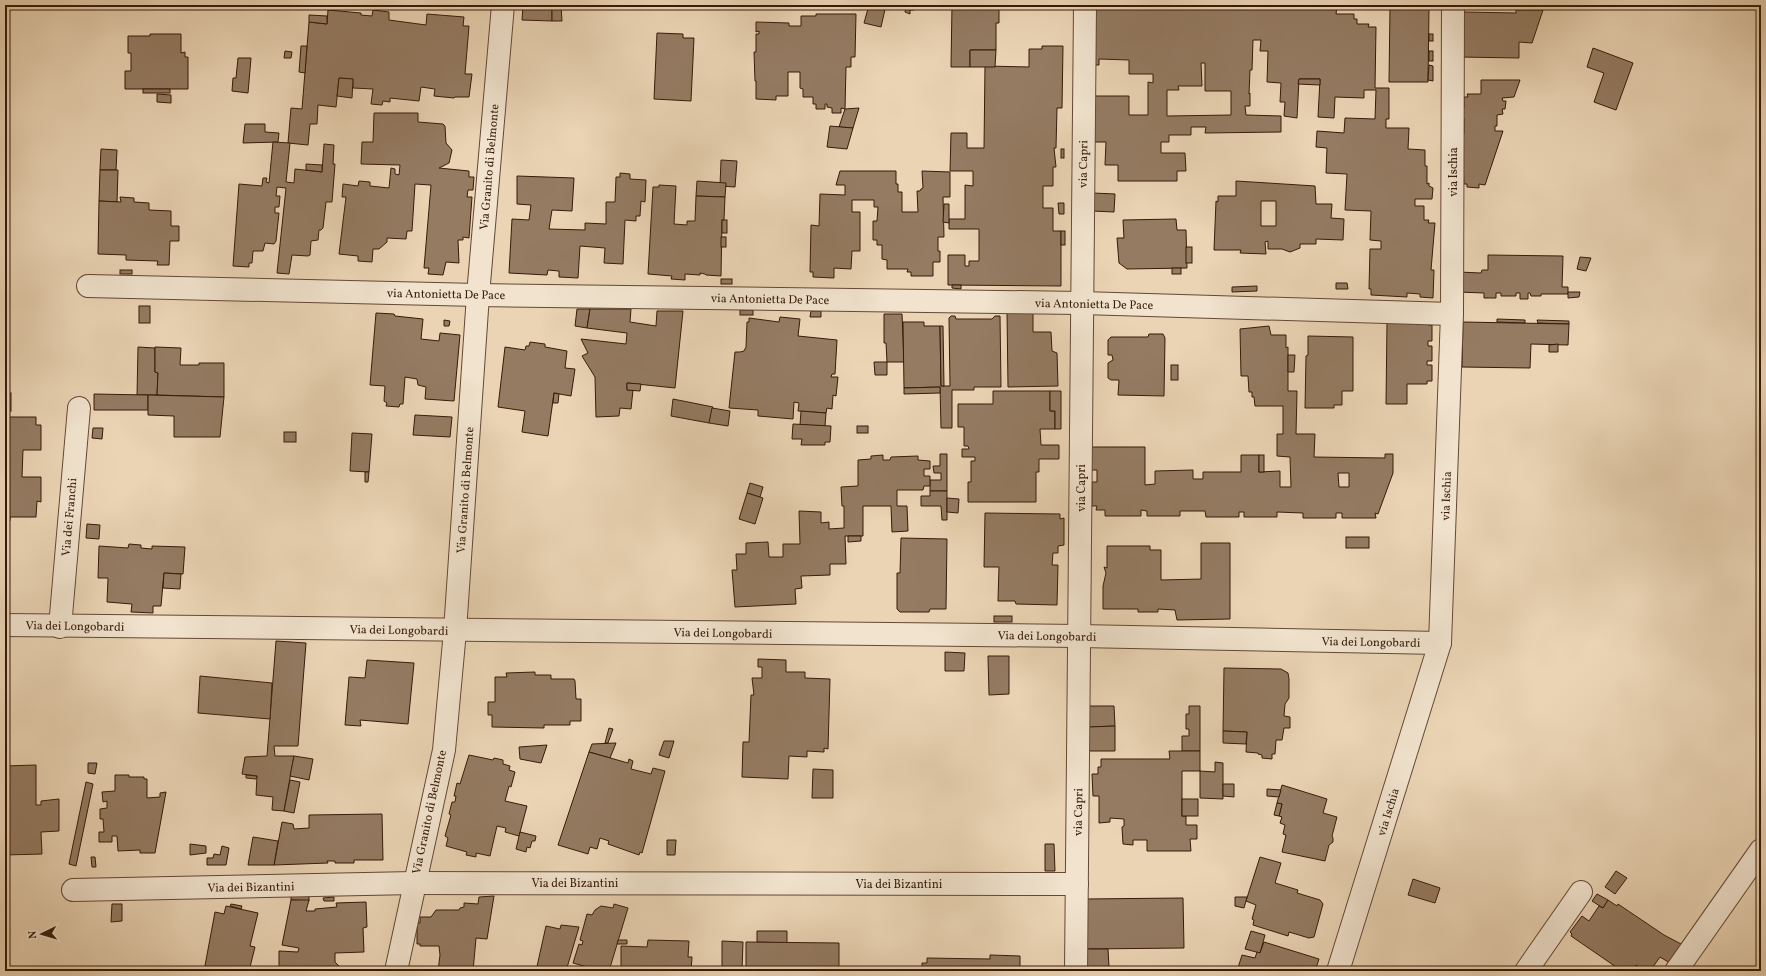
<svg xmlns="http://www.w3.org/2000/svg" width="1766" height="976" viewBox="0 0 1766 976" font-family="Vollkorn,serif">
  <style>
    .building { fill: #947b62; stroke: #371a09; fill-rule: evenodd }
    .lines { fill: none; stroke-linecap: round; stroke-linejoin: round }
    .minor-casing { stroke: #644834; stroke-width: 24 }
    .minor { stroke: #f1e3ce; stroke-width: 22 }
    .labels { text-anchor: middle; stroke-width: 3; stroke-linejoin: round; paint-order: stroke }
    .street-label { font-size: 12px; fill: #371a09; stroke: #f1e3ce }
  </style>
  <rect width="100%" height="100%" fill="#ead4b4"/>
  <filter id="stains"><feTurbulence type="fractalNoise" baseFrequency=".005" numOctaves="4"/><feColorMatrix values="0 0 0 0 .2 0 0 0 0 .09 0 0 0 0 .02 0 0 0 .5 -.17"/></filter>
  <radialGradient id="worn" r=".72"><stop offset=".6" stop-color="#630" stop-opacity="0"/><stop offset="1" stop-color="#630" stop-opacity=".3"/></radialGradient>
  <!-- building -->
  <g class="building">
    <polygon points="523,5 552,5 552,21 522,20"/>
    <polygon points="552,5 561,5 562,21 552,21"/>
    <polygon points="869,5 886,5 881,27 864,23"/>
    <polygon points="952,5 999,5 999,23 996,23 996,50 970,50 970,67 951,67"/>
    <path d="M1095,5L1337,6L1336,14H1354V19H1357V24H1369L1368,27H1376L1375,88H1389V119H1386V128H1409L1408,149L1425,150V166H1427V184L1429,183V186L1433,188L1432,199H1415V206H1424V220H1429L1428,223H1435L1431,270H1434L1433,298L1420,297V294L1407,293V297L1371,295V289H1369L1370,249H1381V241L1370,240L1371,211L1345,210L1347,174L1326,173L1327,148L1316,147L1317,131L1344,133L1345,118L1375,119L1376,90H1364V98L1335,97L1334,118L1318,117L1320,79H1299L1297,118L1284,116L1285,102H1280L1281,83L1267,82L1268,51H1260L1261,40H1253L1252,70H1250L1249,94L1250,93V106H1245L1246,115L1281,116V132L1205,133L1206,127H1191V135H1169V142H1161V153H1185L1186,171H1177V181H1118V165H1105L1106,142H1093L1094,96H1129V115H1148V82L1153,83V74H1129V60L1099,59V65H1094ZM1201,63H1205V91H1231V115L1167,116V90H1179L1178,86H1202Z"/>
    <polygon points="906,6 915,6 914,10 910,10 910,14 905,12"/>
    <polygon points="1390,8 1429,8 1428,82 1389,82"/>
    <polygon points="328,10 361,13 361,15 372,16 373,10 389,12 389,20 426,25 427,14 464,17 463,26 469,26 465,74 472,74 469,97 455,97 454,98 434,96 435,89 421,87 419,101 390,98 390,102 383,101 382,105 371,104 373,89 353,88 353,79 339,78 336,107 318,105 317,124 310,124 308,145 288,143 291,108 302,109 309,22 327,24"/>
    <polygon points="1516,10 1543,10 1532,43 1519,42 1519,58 1460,57 1464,12 1516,13"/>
    <polygon points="816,14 856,14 855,57 851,57 851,67 846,67 845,109 841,108 841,113 832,113 832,108 827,107 827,104 825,104 825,109 816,109 816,104 813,104 813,97 803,97 803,89 800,88 800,72 788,72 788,96 776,96 776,100 756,99 756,81 755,81 754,52 756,52 756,34 759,34 759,31 756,32 756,22 789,23 789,26 801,26 801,16 816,16"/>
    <polygon points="309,15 327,16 327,24 309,22"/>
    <polygon points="657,33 683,34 683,38 694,38 691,101 654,99"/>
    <polygon points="150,34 181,34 181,53 185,52 185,57 188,57 188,89 125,89 125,71 131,71 131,53 128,53 128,36 150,36"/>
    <rect x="1429" y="34" width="4" height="7"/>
    <polygon points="301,46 307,46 305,73 299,72"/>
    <polygon points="1042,46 1063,46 1062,108 1057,108 1056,148 1054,148 1056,167 1053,167 1053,186 1043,186 1043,208 1053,208 1053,231 1061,231 1061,286 948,285 948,255 965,255 965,266 969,266 969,261 979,261 979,229 949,229 949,219 965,219 965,185 973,186 973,171 950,171 951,133 967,133 967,148 984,148 985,66 1029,67 1029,49 1042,49"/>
    <polygon points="1593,48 1633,63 1616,110 1594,102 1604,73 1587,67"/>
    <polygon points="970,50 996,50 995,67 970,67"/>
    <polygon points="285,51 292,52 291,58 284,58"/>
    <rect x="1429" y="51" width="4" height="10"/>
    <polygon points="238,58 251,58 248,93 232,91 233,78 236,78"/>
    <polygon points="1429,65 1433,66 1433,81 1428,80"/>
    <polygon points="339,78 353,79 352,98 337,96"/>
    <polygon points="1299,79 1320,79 1320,85 1298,84"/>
    <polygon points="1481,80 1520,80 1514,97 1502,98 1503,101 1506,101 1505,109 1502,109 1503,114 1497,115 1497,126 1495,126 1495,131 1503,131 1485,185 1479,184 1479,188 1467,187 1467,184 1464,184 1462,134 1464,134 1464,118 1461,118 1461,108 1464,108 1464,97 1468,97 1467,94 1481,94"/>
    <rect x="143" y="89" width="27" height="4"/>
    <polygon points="157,94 171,95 171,103 157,102"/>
    <polygon points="859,108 853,128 839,127 845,109"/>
    <polygon points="374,113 418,113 418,122 443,124 445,126 446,143 452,150 449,163 439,168 469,171 469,177 474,177 473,190 468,190 467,197 472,197 469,238 463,237 463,240 458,240 459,263 446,262 443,275 428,274 429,268 424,268 431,185 415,184 412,231 407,231 406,239 387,238 387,242 379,249 373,249 372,262 358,261 358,256 339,254 346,197 342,197 343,184 358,186 359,181 370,182 370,186 389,188 391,168 395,169 395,174 399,175 400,165 361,164 362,142 373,142"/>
    <polygon points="245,124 265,124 265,132 279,133 278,142 243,143"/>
    <polygon points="830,126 853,128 847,149 827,147"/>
    <polygon points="273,142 290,143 286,182 294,183 295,169 322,172 324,144 334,145 333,164 335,164 332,202 326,202 323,228 321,230 319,230 318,240 311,241 310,255 308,256 292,255 289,274 277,273 286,188 277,187 276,196 280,196 279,207 275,207 275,213 279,213 276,241 274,244 265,243 263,251 253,251 252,263 249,263 249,267 233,266 239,184 262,186 263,178 267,178 266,182 269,183"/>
    <polygon points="101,149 117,150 116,170 100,170"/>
    <rect x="1061" y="149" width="3" height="9"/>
    <polygon points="721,160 737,161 735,187 720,186"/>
    <polygon points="306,164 322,165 322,172 306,170"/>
    <polygon points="100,170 118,170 117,202 99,201"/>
    <polygon points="840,171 896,171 896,184 898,184 898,192 902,192 902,212 918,212 917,191 920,191 921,189 923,188 922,171 950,172 950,197 943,197 944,237 938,237 938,251 940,251 940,262 933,262 933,276 911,276 911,272 907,272 908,269 887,269 887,260 882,259 882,245 877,245 877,240 873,240 873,221 877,221 878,207 874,207 874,200 852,200 852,212 860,212 860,251 852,251 851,269 834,268 834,278 813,277 813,272 810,272 811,225 819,226 820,194 845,195 845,185 836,185"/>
    <polygon points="620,173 630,174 630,179 646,180 645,202 641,201 640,216 636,216 636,221 625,220 623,264 604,263 605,248 580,246 578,278 559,277 559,271 548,270 547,275 509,273 512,219 529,220 531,205 517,204 517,176 574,178 572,211 552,210 549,229 585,230 585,223 606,224 606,202 615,202 616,177 620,177"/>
    <polygon points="697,181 726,183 725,197 696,196"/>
    <path d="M1236,181L1315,186L1316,204H1332L1331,218L1344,219L1343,240L1316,239V244H1300V248L1290,252L1282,249H1268V241L1265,242L1266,254L1240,253L1241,250H1214L1216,201L1218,202V196H1236ZM1261,201H1276V226H1261Z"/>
    <polygon points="659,185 676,186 674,224 687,225 687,221 695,221 696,196 725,197 724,220 722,220 721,276 706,275 705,274 700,273 700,275 685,274 685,280 671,279 672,276 648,274 653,187 659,187"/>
    <polygon points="1093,193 1115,194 1114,212 1092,211"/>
    <polygon points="120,197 134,198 134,202 149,203 149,210 171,211 171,226 179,226 179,241 170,241 169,265 157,265 158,261 126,260 126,255 98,254 99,201 121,202"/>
    <polygon points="1058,203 1064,203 1064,214 1059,214"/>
    <polygon points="944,204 949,204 949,223 943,222"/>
    <polygon points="1176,219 1177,230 1186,230 1187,268 1127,269 1119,263 1117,238 1124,238 1123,220"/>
    <rect x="722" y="220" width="5" height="13"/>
    <rect x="1061" y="231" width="4" height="14"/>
    <rect x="721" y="237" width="5" height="10"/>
    <rect x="1186" y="247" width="6" height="16"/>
    <polygon points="1488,255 1563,256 1562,287 1568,287 1568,294 1541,294 1541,296 1531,296 1530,293 1528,293 1528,299 1520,299 1520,293 1516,293 1516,296 1501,296 1501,293 1496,293 1496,298 1484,298 1484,293 1458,292 1458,272 1481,273 1482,270 1488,270"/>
    <polygon points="1580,257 1591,258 1586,271 1577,269"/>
    <rect x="1172" y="268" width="9" height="6"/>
    <rect x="120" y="270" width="12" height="4"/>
    <rect x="721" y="279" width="11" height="5"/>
    <polygon points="1336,283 1347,283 1348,289 1336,289"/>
    <polygon points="952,285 961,285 961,289 952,288"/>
    <polygon points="1257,286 1257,291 1232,292 1232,287"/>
    <polygon points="1568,292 1580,292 1579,297 1568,298"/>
    <rect x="139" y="306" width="11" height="17"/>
    <polygon points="577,309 590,309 587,328 575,326"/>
    <polygon points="590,309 631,309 630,322 656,326 657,311 683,311 675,388 627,383 627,390 633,390 631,409 620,408 619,416 596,417 595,377 582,356 588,353 581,339 626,344 627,333 587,328"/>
    <rect x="740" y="310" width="13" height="5"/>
    <polygon points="811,311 821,311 821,317 810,317"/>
    <polygon points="1007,312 1033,312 1033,332 1051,332 1052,351 1057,353 1058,386 1008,387"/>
    <polygon points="376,313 394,314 395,316 423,319 421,339 439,341 440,333 460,335 454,401 425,399 426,387 418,385 417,379 405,377 403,404 400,404 399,407 386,406 387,403 384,401 385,386 370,385"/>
    <polygon points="884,314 902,314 904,362 887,362 886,343 884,343"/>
    <polygon points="951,316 955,316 956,319 992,319 995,316 1000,316 1001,387 974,387 974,390 952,390 952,428 941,428 940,387 904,388 903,322 924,322 924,326 940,326 941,386 950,386 949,318"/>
    <polygon points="780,317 800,319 798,336 837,340 835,374 832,374 831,377 838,377 836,396 833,395 832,409 827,408 826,413 798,411 799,403 794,402 793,419 758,416 758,410 729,408 735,352 740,352 744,351 746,347 747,322 749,322 749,318 779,322"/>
    <polygon points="1497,319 1525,320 1525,323 1497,322"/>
    <polygon points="444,320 450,321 449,326 444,326"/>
    <polygon points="1537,320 1569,321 1569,324 1538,323"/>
    <polygon points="1387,322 1429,322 1428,325 1432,325 1432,341 1428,341 1428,346 1432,346 1432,361 1427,361 1427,365 1432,365 1432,381 1427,381 1427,384 1407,384 1407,404 1386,404"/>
    <polygon points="1459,322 1463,322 1462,367 1457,366"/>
    <polygon points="1463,322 1569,324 1568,345 1531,344 1530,368 1462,367"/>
    <polygon points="940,326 943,326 944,386 941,386"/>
    <path d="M1269,326L1271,335H1286V348L1288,347V391H1297L1296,434H1315L1314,457L1385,458V454H1393V473L1378,514L1375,513L1376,518H1342V513H1336V518H1303V513L1277,512V517H1244V512H1239V517H1206L1205,511H1180V516H1147V511L1141,510V516H1105V510H1096L1097,506H1092V482H1097V470H1091V447H1145V485L1155,484V471L1193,470V479H1203V472H1241V455H1259V472L1280,471V487H1291L1290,457L1277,456V434H1283V406H1255L1254,397H1252V392H1249L1248,376H1241L1240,329ZM1338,473H1349V487H1339Z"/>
    <polygon points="1149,334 1163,334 1165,338 1164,396 1118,395 1119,380 1111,380 1108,378 1108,363 1113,360 1112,355 1108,355 1108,340 1111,337 1148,337"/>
    <polygon points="1308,336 1353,337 1353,391 1342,391 1342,405 1334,405 1334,408 1305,408 1306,356 1308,355"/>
    <polygon points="530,342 545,344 545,347 567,351 565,368 575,369 571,396 554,393 548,436 522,432 525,411 498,407 505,347 525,350 526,346 529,346"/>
    <polygon points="1558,344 1558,352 1549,352 1549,345"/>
    <polygon points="138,347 155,348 155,372 158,373 157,395 137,395"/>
    <polygon points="155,347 181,348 180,365 199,365 199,363 224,363 224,397 157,395 158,373 155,372"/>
    <polygon points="1288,355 1295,355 1294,372 1288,372"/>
    <polygon points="874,362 887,362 887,375 875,375"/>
    <rect x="1171" y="365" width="7" height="15"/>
    <polygon points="627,383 641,384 640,391 627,390"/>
    <polygon points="940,387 940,393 904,394 904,388"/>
    <polygon points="993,391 1050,391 1050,411 1055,411 1055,429 1040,429 1041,445 1059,445 1059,459 1039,459 1039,472 1036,472 1036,502 968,502 968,482 971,482 971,461 975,461 975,457 962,457 962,449 969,449 968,446 964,446 964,427 958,427 958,404 993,404"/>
    <polygon points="1050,391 1061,391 1061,429 1055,429 1055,411 1050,411"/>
    <rect x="5" y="393" width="6" height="18"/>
    <polygon points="554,393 559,394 558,403 553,403"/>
    <polygon points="94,394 148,395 148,410 94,410"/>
    <polygon points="148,395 224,397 220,437 174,437 174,416 148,415"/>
    <polygon points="673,399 713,407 709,423 671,416"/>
    <polygon points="712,408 730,411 728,426 709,423"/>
    <polygon points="5,410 9,411 9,417 36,417 36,425 41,425 41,450 23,450 22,477 41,477 41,502 37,501 36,517 10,517 10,521 5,521"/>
    <polygon points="801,411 826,413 825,426 800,425"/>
    <polygon points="415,415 452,417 450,437 413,435"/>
    <polygon points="793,424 831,426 830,442 825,442 825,445 801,445 802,439 792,439"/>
    <rect x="857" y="426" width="11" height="7"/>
    <polygon points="93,428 103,428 102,439 92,438"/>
    <rect x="284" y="432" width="12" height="10"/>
    <polygon points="352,433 372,434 369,472 350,471"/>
    <polygon points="940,454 947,454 947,491 930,491 930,480 941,480 941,473 934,473 933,466 940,466"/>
    <polygon points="883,455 883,460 890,460 891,457 918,456 918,460 930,461 930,469 924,469 924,476 930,476 930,486 924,486 923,490 897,490 897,506 907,506 908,531 892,532 891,506 863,506 863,536 845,536 846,564 830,564 830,575 801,576 802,588 795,589 796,604 735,607 732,570 737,570 736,554 746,554 746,543 768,542 769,557 783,557 783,544 800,544 799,511 821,512 821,523 829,522 829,529 844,528 844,506 842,506 841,487 858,486 858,460 871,459 871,456"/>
    <rect x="1259" y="455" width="5" height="17"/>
    <polygon points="365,472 369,472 368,482 365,482"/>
    <polygon points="750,483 763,487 760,497 747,493"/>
    <polygon points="930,491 947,491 947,520 942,520 941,506 921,506 921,496 930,496"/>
    <polygon points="747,493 763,498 755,524 739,519"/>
    <polygon points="947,498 959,499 958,513 947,512"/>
    <polygon points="985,513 1060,514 1060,519 1064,518 1064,545 1058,546 1058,553 1053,553 1052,565 1058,565 1057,605 1016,604 1015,601 998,601 999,567 984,567"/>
    <polygon points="87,524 100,525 99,539 86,538"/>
    <polygon points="848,536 861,536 861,541 848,542"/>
    <rect x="1346" y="537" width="23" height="11"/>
    <polygon points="901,538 947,539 946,609 930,609 929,612 900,612 897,609 897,573 900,573"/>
    <polygon points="1201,543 1230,543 1230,619 1177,620 1175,610 1158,609 1158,612 1138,612 1138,609 1103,609 1103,586 1106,573 1104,567 1107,568 1107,546 1150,546 1150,550 1161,550 1161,580 1201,579"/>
    <polygon points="129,544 141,545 141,548 152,549 152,546 185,547 183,574 164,573 161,606 153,606 153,613 131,612 132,604 107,602 108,578 98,578 99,546 128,548"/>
    <polygon points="164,573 181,574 180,589 163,588"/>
    <rect x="994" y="616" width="18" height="6"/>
    <polygon points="276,641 306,643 298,746 274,746 275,756 294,756 284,811 272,810 273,797 256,795 257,776 242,774 245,757 267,756"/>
    <polygon points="945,652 965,653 964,671 945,671"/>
    <polygon points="988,656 1009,656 1009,694 989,695"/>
    <polygon points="758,659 786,660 786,672 805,672 805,678 830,679 828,749 824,748 824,752 807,751 807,757 789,756 788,779 742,777 743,742 749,742 751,695 754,695 752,678 762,678 762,667 758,667"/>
    <polygon points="367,660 414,663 408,724 360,720 361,726 345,725 349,677 365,678"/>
    <polygon points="1224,668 1281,669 1288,673 1289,679 1289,698 1285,704 1284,716 1290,717 1290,728 1284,728 1282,740 1276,740 1275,754 1272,754 1272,759 1262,758 1262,755 1258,754 1258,753 1246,752 1247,732 1223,731"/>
    <polygon points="535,672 535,675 551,675 551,679 574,679 575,681 576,699 581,699 581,721 570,721 570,725 544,725 544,728 492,727 492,715 488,715 488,702 495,702 495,677 507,677 506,673"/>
    <polygon points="200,676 272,683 270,719 198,713"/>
    <polygon points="1088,706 1114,706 1115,726 1089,727"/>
    <polygon points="1189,706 1200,706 1200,751 1182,751 1182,736 1189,736 1189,729 1186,729 1186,714 1189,714"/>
    <polygon points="1115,726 1115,751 1088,751 1089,727"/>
    <polygon points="609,728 613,729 608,743 605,743"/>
    <polygon points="1223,731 1247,732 1246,744 1223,743"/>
    <polygon points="664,741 674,741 669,758 659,755"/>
    <polygon points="616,743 610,758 589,752 592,744"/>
    <polygon points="547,745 541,763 520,759 519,747"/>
    <polygon points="1169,751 1200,751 1200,771 1182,771 1182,816 1186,816 1186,825 1197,825 1197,839 1190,839 1191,851 1147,851 1147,840 1133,840 1133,845 1123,844 1122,827 1124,826 1124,819 1110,818 1110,822 1099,823 1099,796 1093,796 1092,774 1098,774 1098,767 1101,767 1101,759 1170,759"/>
    <polygon points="589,752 628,763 629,759 633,761 631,769 651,774 653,768 665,771 642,853 640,852 639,855 608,844 609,841 600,838 597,849 590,847 588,854 558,845"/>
    <polygon points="469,755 493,760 494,758 503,760 503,764 510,766 509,770 515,772 511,787 509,786 505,801 527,806 519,836 505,832 506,828 497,826 490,856 476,853 476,857 466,855 467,852 446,846 448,838 445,836 451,815 449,814 452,802 455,802 456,796 454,796 457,783 460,784"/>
    <polygon points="294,756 313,759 309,780 290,776"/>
    <polygon points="1215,762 1223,763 1223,799 1200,798 1200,771 1215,772"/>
    <polygon points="88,763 97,763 95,774 88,773"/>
    <polygon points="36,765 36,805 41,805 41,801 59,799 59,831 41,832 42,854 5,855 5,766"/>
    <polygon points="813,769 833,770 833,798 812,798"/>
    <polygon points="115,775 129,775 129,777 144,777 144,779 147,779 147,798 160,797 160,793 166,792 155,853 140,853 140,850 118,851 117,836 112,836 112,842 99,842 99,832 104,832 103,819 100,819 100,809 107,808 107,801 103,802 102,792 115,791"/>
    <polygon points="246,775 257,776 256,779 246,778"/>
    <polygon points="290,780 300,782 294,813 284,811"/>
    <polygon points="86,782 93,784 76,866 69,864"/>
    <polygon points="1223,784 1234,784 1234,797 1223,796"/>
    <polygon points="1282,785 1327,799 1323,813 1337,817 1332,836 1333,838 1333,842 1329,845 1325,861 1282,852 1286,835 1283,834 1285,825 1280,823 1282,817 1279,816 1282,804 1277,803"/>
    <polygon points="1267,789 1281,790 1279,797 1267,796"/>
    <rect x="1182" y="799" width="16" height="17"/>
    <polygon points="1277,803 1282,804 1279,816 1274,815"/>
    <polygon points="382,814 383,860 354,860 354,863 335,863 335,861 327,861 328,863 274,865 282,822 293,824 294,829 309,828 309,815"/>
    <polygon points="520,832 536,836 535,841 532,841 530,848 527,847 526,852 516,849"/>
    <polygon points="253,837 278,841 274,865 248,865"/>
    <polygon points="667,840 676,840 675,855 667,855"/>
    <polygon points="190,844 206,846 206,853 190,855"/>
    <polygon points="1045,844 1054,844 1055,871 1045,871"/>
    <polygon points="222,846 229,848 226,865 207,865 207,858 213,858 214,854 220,855"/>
    <polygon points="91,857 95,857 96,867 92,867"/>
    <polygon points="1260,857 1281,863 1275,883 1298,890 1297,893 1320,900 1323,904 1314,937 1309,938 1289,932 1288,936 1253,925 1254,920 1252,919 1256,905 1246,901"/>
    <polygon points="1616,871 1627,878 1615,894 1605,887"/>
    <polygon points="1413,879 1440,888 1435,903 1408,895"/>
    <polygon points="1597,894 1608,900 1603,908 1592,901"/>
    <polygon points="291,896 309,896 309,901 291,900"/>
    <polygon points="494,896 487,939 476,938 473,971 436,971 438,971 440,955 439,946 420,946 420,944 417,944 417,923 420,923 420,917 431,917 436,910 459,910 460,908 464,907 464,903 478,904 479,897"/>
    <polygon points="334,897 334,901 324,901 323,898"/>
    <polygon points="1235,897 1247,897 1244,908 1235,906"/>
    <polygon points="1183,898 1184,948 1086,949 1085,899"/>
    <polygon points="291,900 309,900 306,911 315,911 315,909 337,907 336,903 366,902 367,927 363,928 364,952 335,953 335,962 344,971 279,971 279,951 298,952 299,948 282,945"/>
    <polygon points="1608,900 1617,906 1618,904 1664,935 1683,945 1670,963 1660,957 1650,971 1645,971 1636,965 1632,971 1622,971 1571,936 1572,934 1570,932 1582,916 1589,921 1599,906 1603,908"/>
    <polygon points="112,904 122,904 122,921 111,922"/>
    <polygon points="231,904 242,906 241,909 230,906"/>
    <polygon points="614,904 628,908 609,971 590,971 591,968 573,963 579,944 582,945 583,941 580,940 587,914 592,915 595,910 601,906 613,908"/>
    <polygon points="226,906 258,913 250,946 255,947 249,971 204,971 215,912 224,914"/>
    <polygon points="561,925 579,927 566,971 536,971 546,926 560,929"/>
    <polygon points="757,931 787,931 787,943 757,942"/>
    <polygon points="1251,931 1265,935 1260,953 1245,949"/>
    <polygon points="618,940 627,940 627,944 617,944"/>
    <polygon points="648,940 689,941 688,957 692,957 691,971 621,971 621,946 647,947"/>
    <polygon points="722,941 743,942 742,971 722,971"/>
    <polygon points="746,942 839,943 839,970 746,971"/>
    <polygon points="1264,942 1319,959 1315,971 1303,967 1302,971 1237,971 1242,955 1255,958 1257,952 1260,953"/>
    <polygon points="1086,949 1108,949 1109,967 1098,967 1099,971 1086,971"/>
    <polygon points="990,955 1020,956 1020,971 922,971 922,963 927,963 927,958 990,959"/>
  </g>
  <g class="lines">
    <!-- minor casing -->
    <g class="minor-casing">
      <g id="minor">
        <polyline points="88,286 478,295 1082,303 1452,314"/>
        <polyline points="5,625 1079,636 1440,643"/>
        <polyline points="60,627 79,408"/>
        <polyline points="73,890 414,883 1077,884"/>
        <polyline points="396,971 444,750 455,631 478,295 503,5"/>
        <polyline points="1076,971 1085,5"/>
        <polyline points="1338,971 1440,643 1452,314 1453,5"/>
        <polyline points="1526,971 1581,892"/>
        <polyline points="1676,971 1761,850"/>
      </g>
    </g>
    <!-- minor -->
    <use href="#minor" class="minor"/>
  </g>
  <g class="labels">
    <!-- street labels -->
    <g class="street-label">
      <text transform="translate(1083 164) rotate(-89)" y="4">via Capri</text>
      <text transform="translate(489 167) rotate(-85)" y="4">Via Granito di Belmonte</text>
      <text transform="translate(1453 172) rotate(-90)" y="4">via Ischia</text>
      <text transform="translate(446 294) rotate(1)" y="4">via Antonietta De Pace</text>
      <text transform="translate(770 299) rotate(1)" y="4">via Antonietta De Pace</text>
      <text transform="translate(1094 304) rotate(1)" y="4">via Antonietta De Pace</text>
      <text transform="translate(1081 488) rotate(-90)" y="4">via Capri</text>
      <text transform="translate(465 490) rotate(-86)" y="4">Via Granito di Belmonte</text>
      <text transform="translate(1446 496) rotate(-88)" y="4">via Ischia</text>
      <text transform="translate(69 517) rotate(-85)" y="4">Via dei Franchi</text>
      <text transform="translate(75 626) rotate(1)" y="4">Via dei Longobardi</text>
      <text transform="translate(399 630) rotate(1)" y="4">Via dei Longobardi</text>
      <text transform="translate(723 633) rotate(1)" y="4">Via dei Longobardi</text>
      <text transform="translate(1047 636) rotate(1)" y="4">Via dei Longobardi</text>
      <text transform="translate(1371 642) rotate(1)" y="4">Via dei Longobardi</text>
      <text transform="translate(429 812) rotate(-78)" y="4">Via Granito di Belmonte</text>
      <text transform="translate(1078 812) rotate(-89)" y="4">via Capri</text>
      <text transform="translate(1388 812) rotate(-73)" y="4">via Ischia</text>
      <text x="575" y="887">Via dei Bizantini</text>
      <text x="899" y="888">Via dei Bizantini</text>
      <text transform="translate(251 887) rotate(-1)" y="4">Via dei Bizantini</text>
    </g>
  </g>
  <!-- margin -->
  <rect width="1766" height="976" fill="none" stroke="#ead4b4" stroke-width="20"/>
  <rect x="6" y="6" width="1754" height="964" fill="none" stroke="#371a09" stroke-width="2"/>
  <rect x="10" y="10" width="1746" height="956" fill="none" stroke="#371a09"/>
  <!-- north arrow -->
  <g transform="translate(42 934) rotate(265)" stroke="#f1e3ce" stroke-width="3" paint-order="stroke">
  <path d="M0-3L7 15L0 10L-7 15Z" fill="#371a09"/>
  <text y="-6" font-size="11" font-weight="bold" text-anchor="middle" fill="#371a09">N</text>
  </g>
  <rect width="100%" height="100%" filter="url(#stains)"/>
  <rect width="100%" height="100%" fill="url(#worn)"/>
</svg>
